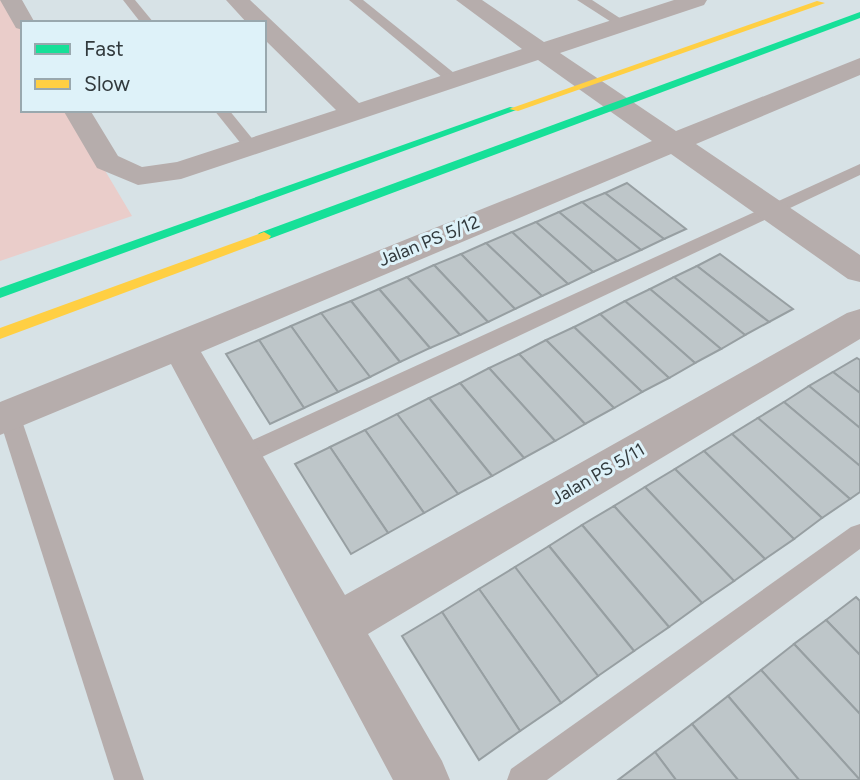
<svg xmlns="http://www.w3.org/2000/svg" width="860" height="780" viewBox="0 0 860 780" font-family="Figtree,sans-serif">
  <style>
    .green { fill: #eacdca }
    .building { fill: #bec6c9; stroke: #979fa2; stroke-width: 2 }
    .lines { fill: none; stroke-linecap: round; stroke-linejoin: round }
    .lane { fill: #b6adac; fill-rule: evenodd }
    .street { fill: #b6adac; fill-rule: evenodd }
    .fast { fill: #16e098; fill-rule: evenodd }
    .slow { fill: #ffcf43; fill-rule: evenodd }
    .labels { text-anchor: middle; stroke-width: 6; stroke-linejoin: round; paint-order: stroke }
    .street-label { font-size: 18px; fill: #323a3d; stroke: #def2f9 }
  </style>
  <rect width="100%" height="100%" fill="#d7e2e6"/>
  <!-- green -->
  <polygon class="green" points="0,0 4,0 23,32 23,110 69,110 132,216 0,261"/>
  <!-- building -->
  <g class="building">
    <polygon points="627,183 686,229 664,239 605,193"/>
    <polygon points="605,193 664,239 641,250 582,202"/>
    <polygon points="582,202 641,250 617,261 559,212"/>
    <polygon points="559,212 617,261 593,272 536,222"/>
    <polygon points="536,222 593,272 568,284 512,232"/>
    <polygon points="512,232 568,284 542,296 486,243"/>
    <polygon points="486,243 542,296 515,309 461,254"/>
    <polygon points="461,254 515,309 488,322 434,265"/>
    <polygon points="720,254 793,309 769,322 697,266"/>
    <polygon points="434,265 488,322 460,335 407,277"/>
    <polygon points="697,266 769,322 745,335 674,277"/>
    <polygon points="407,277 460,335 430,348 379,289"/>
    <polygon points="674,277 745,335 721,349 650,289"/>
    <polygon points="379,289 430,348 400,362 351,301"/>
    <polygon points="650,289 721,349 695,363 625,301"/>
    <polygon points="351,301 400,362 370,377 321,313"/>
    <polygon points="625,301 695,363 669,378 600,314"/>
    <polygon points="321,313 370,377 338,392 291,326"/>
    <polygon points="600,314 669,378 642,392 574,327"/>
    <polygon points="291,326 338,392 304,408 259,340"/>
    <polygon points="574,327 642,392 614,408 546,340"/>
    <polygon points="259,340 304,408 270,424 226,354"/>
    <polygon points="546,340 614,408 585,424 519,354"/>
    <polygon points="519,354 585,424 555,441 489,368"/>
    <polygon points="857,358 860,360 860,393 833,372"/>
    <polygon points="489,368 555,441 524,458 460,383"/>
    <polygon points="833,372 860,393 860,428 809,386"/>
    <polygon points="460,383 524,458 492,476 429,398"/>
    <polygon points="809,386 860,428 860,466 784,402"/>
    <polygon points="429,398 492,476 458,494 397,414"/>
    <polygon points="784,402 860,466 860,492 850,499 758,418"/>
    <polygon points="397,414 458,494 424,513 365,430"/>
    <polygon points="758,418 850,499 822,518 732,434"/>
    <polygon points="365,430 424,513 388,533 330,447"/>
    <polygon points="732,434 822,518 794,539 704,451"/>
    <polygon points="330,447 388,533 351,554 295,464"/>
    <polygon points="704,451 794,539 765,559 675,469"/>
    <polygon points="675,469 765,559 734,581 645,487"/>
    <polygon points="645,487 734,581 702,603 614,506"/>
    <polygon points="614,506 702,603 669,627 582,525"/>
    <polygon points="582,525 669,627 634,651 549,546"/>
    <polygon points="549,546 634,651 598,676 515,567"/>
    <polygon points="515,567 598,676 561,703 479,589"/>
    <polygon points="479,589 561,703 520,731 442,612"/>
    <polygon points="856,597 860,601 860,655 826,620"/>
    <polygon points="442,612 520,731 479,760 402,636"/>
    <polygon points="826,620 860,655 860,714 794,644"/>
    <polygon points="794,644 860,714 860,780 761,670"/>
    <polygon points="761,670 860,780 799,780 728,696"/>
    <polygon points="728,696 799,780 738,780 692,724"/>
    <polygon points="692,724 738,780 676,780 655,752"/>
    <polygon points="655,752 676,780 618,780"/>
  </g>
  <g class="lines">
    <!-- lane -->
    <g class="lane">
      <polygon points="123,0 135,0 154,23 141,23"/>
      <polygon points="349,0 363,0 459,77 459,83 449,83"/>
      <polygon points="577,0 592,0 629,24 627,27 619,27"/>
      <polygon points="214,110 229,110 259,147 256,150 246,150"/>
      <polygon points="860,164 860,175 249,463 241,465 233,463 230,456 233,449"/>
      <polygon points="9,406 17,409 20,415 144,780 114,780 0,421 1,409"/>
      <polygon points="860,524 860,549 547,780 507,780 511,769 851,527"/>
    </g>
    <!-- street -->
    <g class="street">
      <polygon points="0,0 22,0 35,23 23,23 23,30 16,28"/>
      <polygon points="226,0 250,0 359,103 522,49 456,0 482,0 544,42 674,0 707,0 704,5 560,53 676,131 860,58 860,75 696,144 860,255 860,282 848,279 671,154 201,352 345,595 847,313 860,309 860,339 368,634 442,761 450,780 393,780 171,364 0,435 0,402 652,141 538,60 181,179 138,185 97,168 63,110 90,110 118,156 142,167 177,162 336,110 264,39 264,23 247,23"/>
    </g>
    <!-- fast -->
    <g class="fast">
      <polygon points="860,12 860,18 269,239 259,239 257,236 259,233"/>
      <polygon points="510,107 519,109 0,298 0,288"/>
    </g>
    <!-- slow -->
    <g class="slow">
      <polygon points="817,1 825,3 518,111 509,109"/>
      <polygon points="264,232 271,236 269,239 0,339 0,328"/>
    </g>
  </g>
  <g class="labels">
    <!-- street labels -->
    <g class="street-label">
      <text transform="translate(429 241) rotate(-22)" y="6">Jalan PS 5/12</text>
      <text transform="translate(598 474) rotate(-30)" y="6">Jalan PS 5/11</text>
    </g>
  </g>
  <!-- legend -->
  <rect x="21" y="21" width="245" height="91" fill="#def2f9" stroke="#99a8ae" stroke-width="2"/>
  <rect x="35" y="44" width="35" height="10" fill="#16e098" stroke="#99a8ae" stroke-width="2"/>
  <text x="84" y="56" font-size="21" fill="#323a3d">Fast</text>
  <rect x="35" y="79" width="35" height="10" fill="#ffcf43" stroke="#99a8ae" stroke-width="2"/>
  <text x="84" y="91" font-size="21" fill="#323a3d">Slow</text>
</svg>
